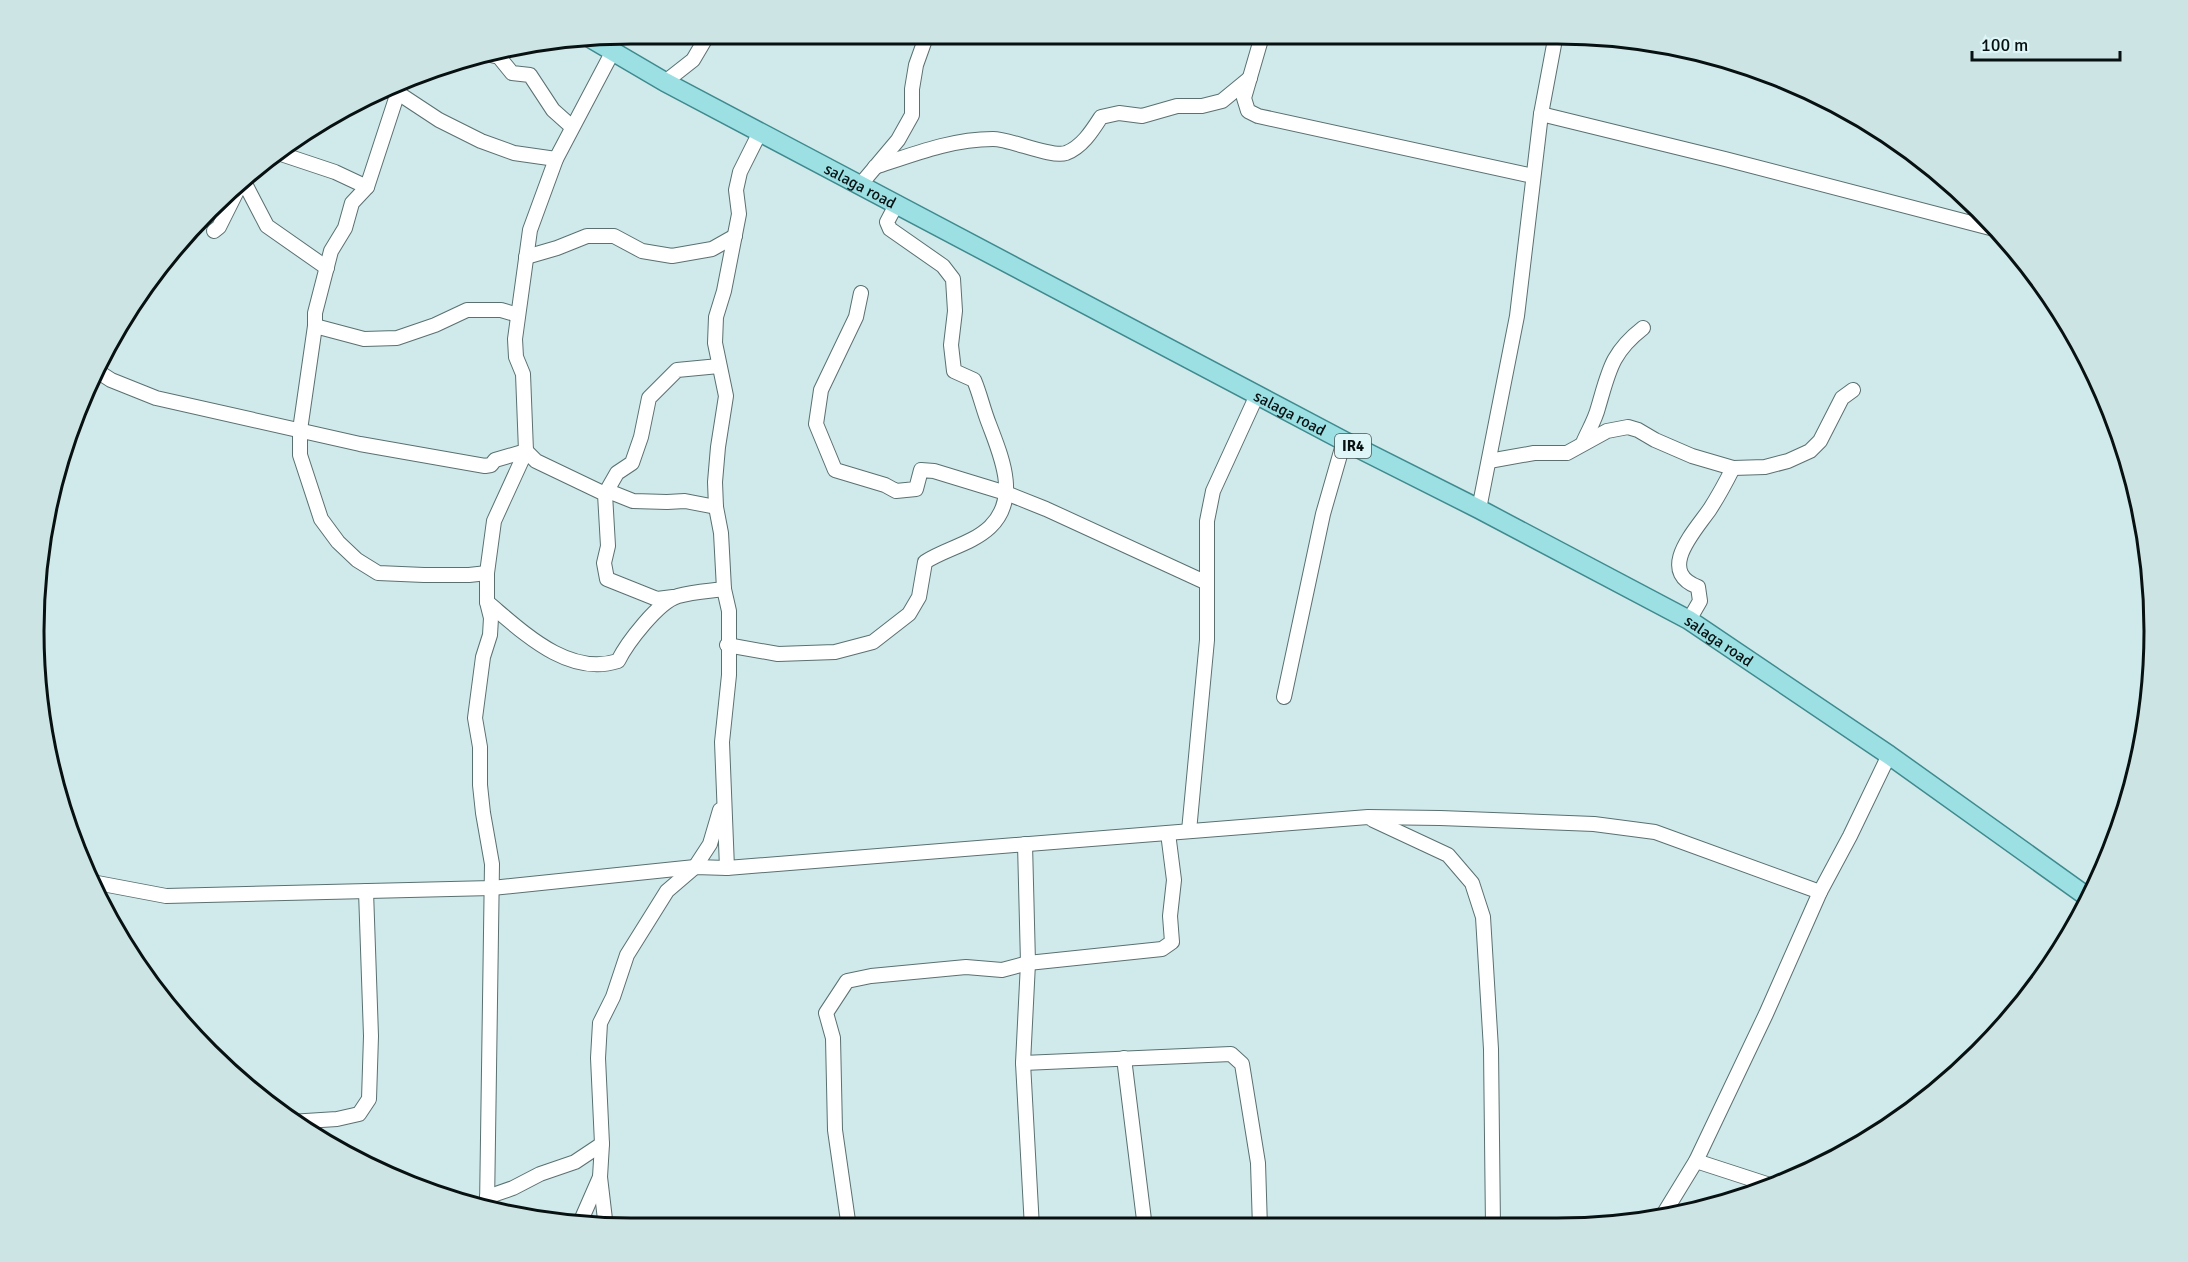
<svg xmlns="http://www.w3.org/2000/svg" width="2188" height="1262" viewBox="0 0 2188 1262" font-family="Signika,sans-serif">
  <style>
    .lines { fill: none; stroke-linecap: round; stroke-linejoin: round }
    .minor-casing { stroke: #5a7071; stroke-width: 16 }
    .major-casing { stroke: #3f8a8e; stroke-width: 21 }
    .minor { stroke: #fff; stroke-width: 14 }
    .major { stroke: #9de0e4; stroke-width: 18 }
    .labels { text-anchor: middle; stroke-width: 6; stroke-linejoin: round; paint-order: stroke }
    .shield { fill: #def6f7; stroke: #485656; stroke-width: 1.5 }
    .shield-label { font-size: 15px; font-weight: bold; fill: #081111 }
    .street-label { font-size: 16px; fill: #081111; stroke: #def6f7 }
    .rim { fill: none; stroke: #081111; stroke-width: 3 }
  </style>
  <rect width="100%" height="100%" fill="#d0e9ea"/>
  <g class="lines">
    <!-- minor casing -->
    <g class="minor-casing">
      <g id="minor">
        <polyline points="1262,36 1244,98 1248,111 1258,116 1533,176"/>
        <polyline points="487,54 499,57 512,73 530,75 553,110 572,127"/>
        <polyline points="402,80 367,187 352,203 345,228 331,251 315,313 315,326 300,430 300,455 321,519 338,542 357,560 378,573 424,575 469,575 487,573"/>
        <polyline points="665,82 693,60 706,38"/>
        <polyline points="380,89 398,93 439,120 481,141 514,153 556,159"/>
        <polyline points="1541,114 1725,159 1998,230"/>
        <polyline points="275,152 335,172 367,187"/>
        <path d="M875,167C914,154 952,139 993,139C1011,139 1051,158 1066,153C1082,147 1092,131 1101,117L1119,113L1142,116L1177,106H1202L1222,101L1250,78"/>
        <polyline points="242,178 267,226 327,268"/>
        <polyline points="861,184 898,140 912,115 912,89 916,65 926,37"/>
        <polyline points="214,231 219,227 244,177"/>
        <polyline points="526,257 557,248 587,236 614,236 642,251 672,256 712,249 735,236"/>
        <polyline points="861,293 856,317 821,390 816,424 835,470 885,485 896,491 916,489 921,470 934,471 1006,493 1046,509 1207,583"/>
        <polyline points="315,326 364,339 397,338 435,325 467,310 501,310 518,315"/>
        <polyline points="94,369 111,380 156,398 360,444 485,466 491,465 495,460 526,451"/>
        <path d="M1583,443C1588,431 1595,420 1598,408C1609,371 1611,353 1643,328"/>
        <polyline points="526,451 536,461 605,494 608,546 604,563 607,579 657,599 673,597"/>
        <polyline points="1489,461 1534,453 1567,453 1607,431 1628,427 1638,430 1655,440 1692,456 1733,468 1765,467 1788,461 1810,451 1820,441 1842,398 1853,390"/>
        <polyline points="608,491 633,501 667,502 685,501 716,507"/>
        <polyline points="605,494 617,473 632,463 641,437 649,398 677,370 719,366"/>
        <polyline points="1479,509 1517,316 1541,114 1556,34"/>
        <path d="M487,602C523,632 568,677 618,661C627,643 658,602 678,596C692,592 709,591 724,589"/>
        <path d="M1689,620L1700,601L1698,587C1656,571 1695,531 1710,509C1719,495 1726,482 1733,468"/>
        <path d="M727,645L778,654L835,652L873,642L909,614L919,597L925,562C945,549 972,544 990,527C1020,498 1001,456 989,424C983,409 980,394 974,380L954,371L951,345L955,311L953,279L943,266L890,229L887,222L897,203"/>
        <polyline points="1284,697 1323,514 1344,441"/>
        <polyline points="1373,820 1448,855 1472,883 1483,917 1491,1049 1493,1228"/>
        <polyline points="1189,831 1207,640 1207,521 1213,491 1257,395"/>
        <polyline points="1025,844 1028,963 1023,1063 1032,1228"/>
        <polyline points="727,868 722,742 729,675 729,611 724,589 721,533 716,507 715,482 718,447 726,396 715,343 716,317 724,291 739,214 736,190 740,172 760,132"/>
        <polyline points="92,882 166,896 492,888 695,867 727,868 1368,817 1440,818 1594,824 1655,832 1820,892"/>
        <polyline points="1124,1058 1145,1228"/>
        <polyline points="1023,1063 1231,1054 1242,1064 1258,1163 1260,1228"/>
        <polyline points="290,1122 337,1119 359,1114 369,1099 371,1036 366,891"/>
        <polyline points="1696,1161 1773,1186"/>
        <polyline points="487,1197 513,1188 540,1174 575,1162 602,1144"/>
        <polyline points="487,1207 492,864 483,813 480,785 480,747 475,718 483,657 490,635 491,618 487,602 487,573 494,521 526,451 523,374 516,357 515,339 530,230 556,159 613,51"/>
        <polyline points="1663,1215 1696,1161 1766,1014 1820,892 1850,836 1889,755"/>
        <polyline points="579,1225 600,1177"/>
        <polyline points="606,1228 600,1177 602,1144 598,1058 600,1023 613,997 627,955 667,891 695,867 710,844 720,810"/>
        <polyline points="849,1228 835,1130 833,1038 826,1013 847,981 871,976 966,967 1002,970 1028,963 1162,949 1172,942 1170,916 1174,880 1168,833"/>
      </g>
    </g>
    <!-- major casing -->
    <g class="major-casing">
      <g id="major">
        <path id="s1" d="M590,38L665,82L1344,441L1479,509L1689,620L1889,755L2089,898"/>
      </g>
    </g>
    <!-- minor -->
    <use href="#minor" class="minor"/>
    <!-- major -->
    <use href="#major" class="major"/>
  </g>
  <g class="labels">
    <!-- shield labels -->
    <rect class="shield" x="1335" y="434" width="36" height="24" rx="4.5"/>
    <g class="shield-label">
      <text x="1353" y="451">IR4</text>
    </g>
    <!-- street labels -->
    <g class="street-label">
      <text dy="6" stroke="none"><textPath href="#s1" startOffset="308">salaga road</textPath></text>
      <text dy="6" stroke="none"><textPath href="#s1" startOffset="794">salaga road</textPath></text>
      <text dy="6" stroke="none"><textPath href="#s1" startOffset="1280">salaga road</textPath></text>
    </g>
  </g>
  <!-- crop -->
  <path d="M0 0H2188V1262H0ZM631 44H1557A587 587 0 0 1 2144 631V631A587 587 0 0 1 1557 1218H631A587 587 0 0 1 44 631V631A587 587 0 0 1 631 44Z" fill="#cde4e5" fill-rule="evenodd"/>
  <path class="rim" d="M631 44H1557A587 587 0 0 1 2144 631V631A587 587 0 0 1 1557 1218H631A587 587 0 0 1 44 631V631A587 587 0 0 1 631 44Z"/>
  <!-- scale -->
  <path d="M1972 51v9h148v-9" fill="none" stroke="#081111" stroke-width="3"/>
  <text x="1981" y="51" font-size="18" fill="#081111" stroke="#def6f7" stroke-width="4.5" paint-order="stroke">100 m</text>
</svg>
